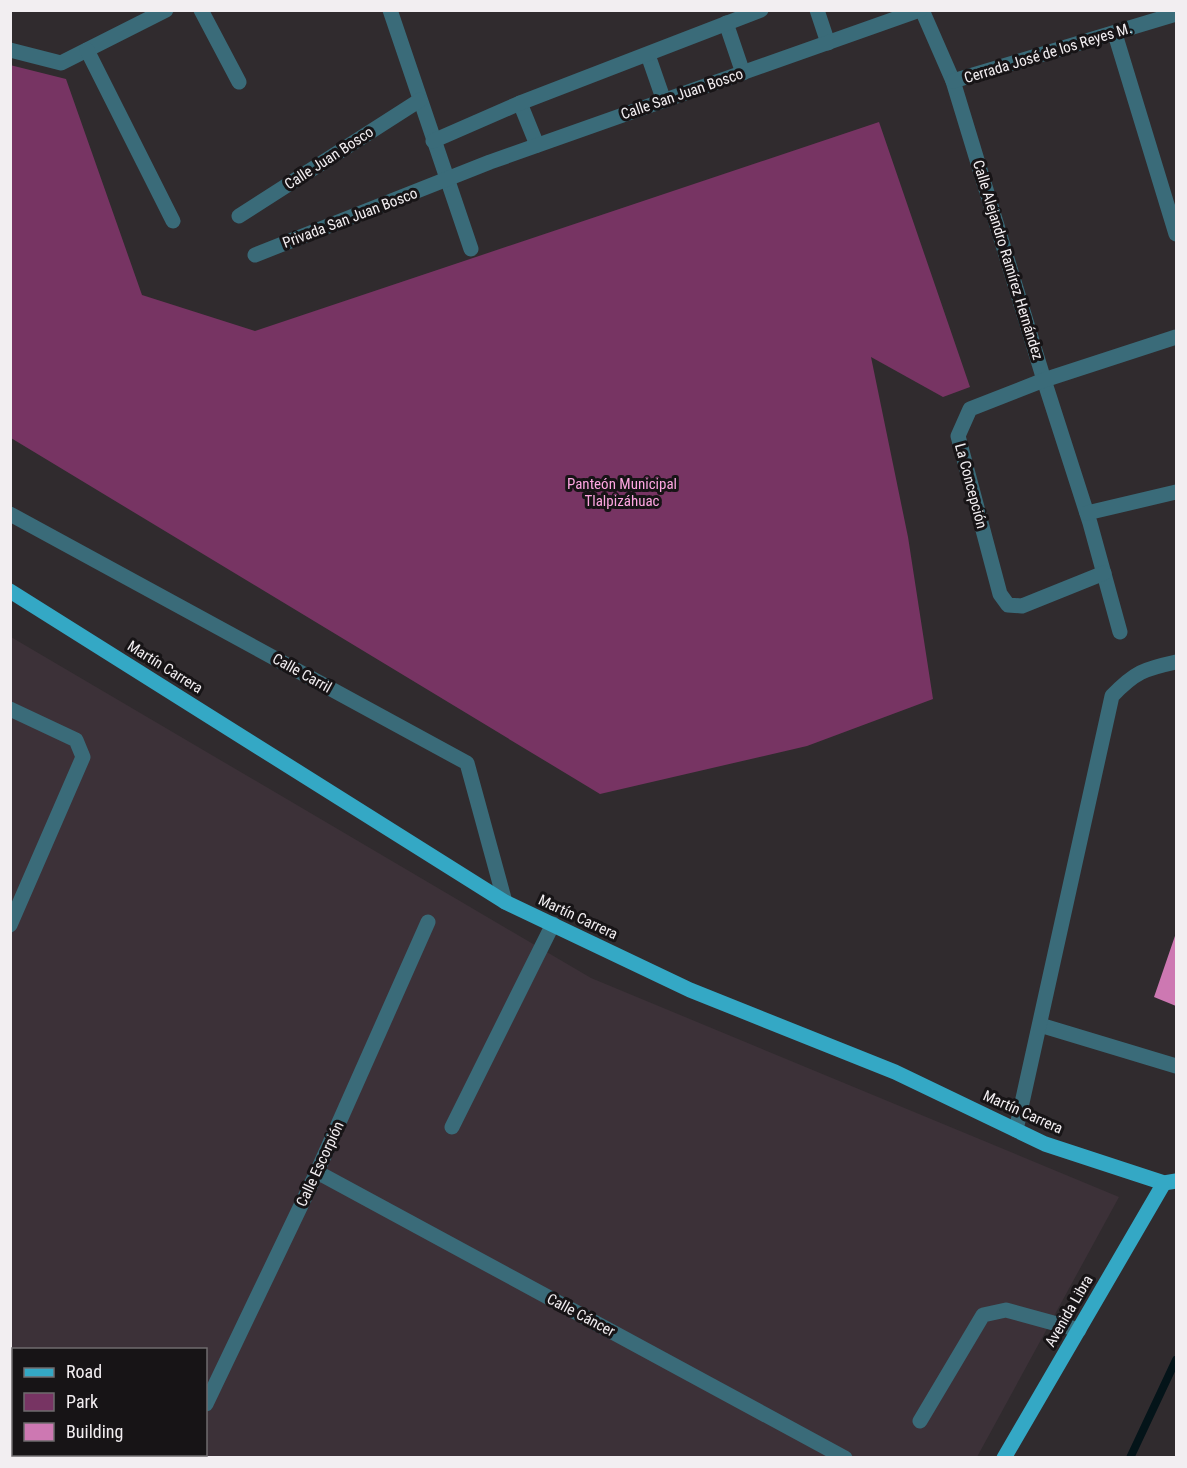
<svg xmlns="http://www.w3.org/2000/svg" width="1187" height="1468" viewBox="0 0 1187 1468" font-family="'Roboto Condensed',sans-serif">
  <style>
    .built { fill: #3c3138; fill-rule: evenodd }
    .green { fill: #773463 }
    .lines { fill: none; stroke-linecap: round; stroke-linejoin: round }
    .stream { stroke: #041419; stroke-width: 8 }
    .building { fill: #cd78b2 }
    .minor { stroke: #3a6b79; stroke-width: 15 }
    .major { stroke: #34a8c5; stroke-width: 15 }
    .labels { text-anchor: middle; stroke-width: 6; stroke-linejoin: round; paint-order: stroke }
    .street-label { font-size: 15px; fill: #f2eef1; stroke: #171416 }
    .park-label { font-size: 15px; fill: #fea6e1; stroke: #171416 }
  </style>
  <rect width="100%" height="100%" fill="#302b2e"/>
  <!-- built -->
  <path class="built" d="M11,637L591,978L1119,1197L977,1457L11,1458ZM14,1350H206V1454H14Z"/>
  <!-- green -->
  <polygon class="green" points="10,65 66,79 142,295 255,331 879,122 970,387 943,397 871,357 908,537 933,699 807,746 600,794 11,438"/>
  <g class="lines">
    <!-- stream -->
    <polyline class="stream" points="1130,1458 1176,1360"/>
  </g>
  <!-- building -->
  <polygon class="building" points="1176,933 1176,1006 1154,997"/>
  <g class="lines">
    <!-- minor -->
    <g class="minor">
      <polyline points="201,10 239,82"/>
      <polyline points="390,10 471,249"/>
      <polyline points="817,10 828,43"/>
      <polyline points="922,10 953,81 1044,380 1090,523 1120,632"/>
      <polyline points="726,23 743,73"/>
      <polyline points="1115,34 1176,234"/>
      <polyline points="10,50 61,63 166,10"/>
      <polyline points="87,50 173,221"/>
      <polyline points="648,55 664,101"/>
      <polyline points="953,81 1176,14"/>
      <polyline points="520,103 537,145"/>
      <polyline points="433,141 520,103 761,10"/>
      <polyline points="239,216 420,100"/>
      <polyline points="255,255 490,162 920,10"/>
      <polyline points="1087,513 1176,492"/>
      <polyline points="10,514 467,763 505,902"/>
      <polyline points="1104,573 1022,606 1008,605 1000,594 958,436 970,409 1044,380 1176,337"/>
      <polyline points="10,709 76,740 83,757 10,925"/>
      <polyline points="1040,1025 1176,1066"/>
      <polyline points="452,1127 553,924"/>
      <path d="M1016,1130L1112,696C1135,672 1144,669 1176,662"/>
      <polyline points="317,1172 845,1458"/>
      <polyline points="206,1404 317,1172 428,922"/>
      <polyline points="920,1421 983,1315 1006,1310 1079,1330"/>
      <polyline points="179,1458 181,1454"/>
    </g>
    <!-- major -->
    <g class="major">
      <polyline points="10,591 505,902 690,990 895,1072 1045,1144 1164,1183 1176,1181"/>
      <polyline points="1004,1458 1164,1183"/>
    </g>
  </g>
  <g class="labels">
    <!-- street labels -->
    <g class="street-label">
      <text transform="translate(1048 53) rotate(-17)" y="5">Cerrada José de los Reyes M.</text>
      <text transform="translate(682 94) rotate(-19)" y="5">Calle San Juan Bosco</text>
      <text transform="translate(329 158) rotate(-33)" y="5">Calle Juan Bosco</text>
      <text transform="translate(350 218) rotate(-21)" y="5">Privada San Juan Bosco</text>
      <text transform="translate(1008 260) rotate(73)" y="5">Calle Alejandro Ramírez Hernández</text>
      <text transform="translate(971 486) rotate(75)" y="5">La Concepción</text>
      <text transform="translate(165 667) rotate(32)" y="5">Martín Carrera</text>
      <text transform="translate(302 673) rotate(29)" y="5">Calle Carril</text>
      <text transform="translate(578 917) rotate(25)" y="5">Martín Carrera</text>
      <text transform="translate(1023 1112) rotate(24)" y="5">Martín Carrera</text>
      <text transform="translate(320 1164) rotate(-65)" y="5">Calle Escorpión</text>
      <text transform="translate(1069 1311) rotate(-60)" y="5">Avenida Libra</text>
      <text transform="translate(581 1315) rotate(28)" y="5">Calle Cáncer</text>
    </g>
    <!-- park labels -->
    <g class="park-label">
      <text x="622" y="489">Panteón Municipal<tspan x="622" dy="17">Tlalpizáhuac</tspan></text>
    </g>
  </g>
  <!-- border -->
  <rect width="1187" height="1468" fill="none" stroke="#f2eef1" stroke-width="24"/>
  <!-- legend -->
  <rect x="12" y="1348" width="195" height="108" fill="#171416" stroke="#6f6b6e" stroke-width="1.5"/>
  <rect x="24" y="1368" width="30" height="9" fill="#34a8c5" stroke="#6f6b6e" stroke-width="1.5"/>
  <text x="66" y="1378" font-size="18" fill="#f2eef1">Road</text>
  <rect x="24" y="1393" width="30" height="18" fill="#773463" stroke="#6f6b6e" stroke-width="1.5"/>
  <text x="66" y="1408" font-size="18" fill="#f2eef1">Park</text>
  <rect x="24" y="1423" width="30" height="18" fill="#cd78b2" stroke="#6f6b6e" stroke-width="1.5"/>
  <text x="66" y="1438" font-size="18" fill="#f2eef1">Building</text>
</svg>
